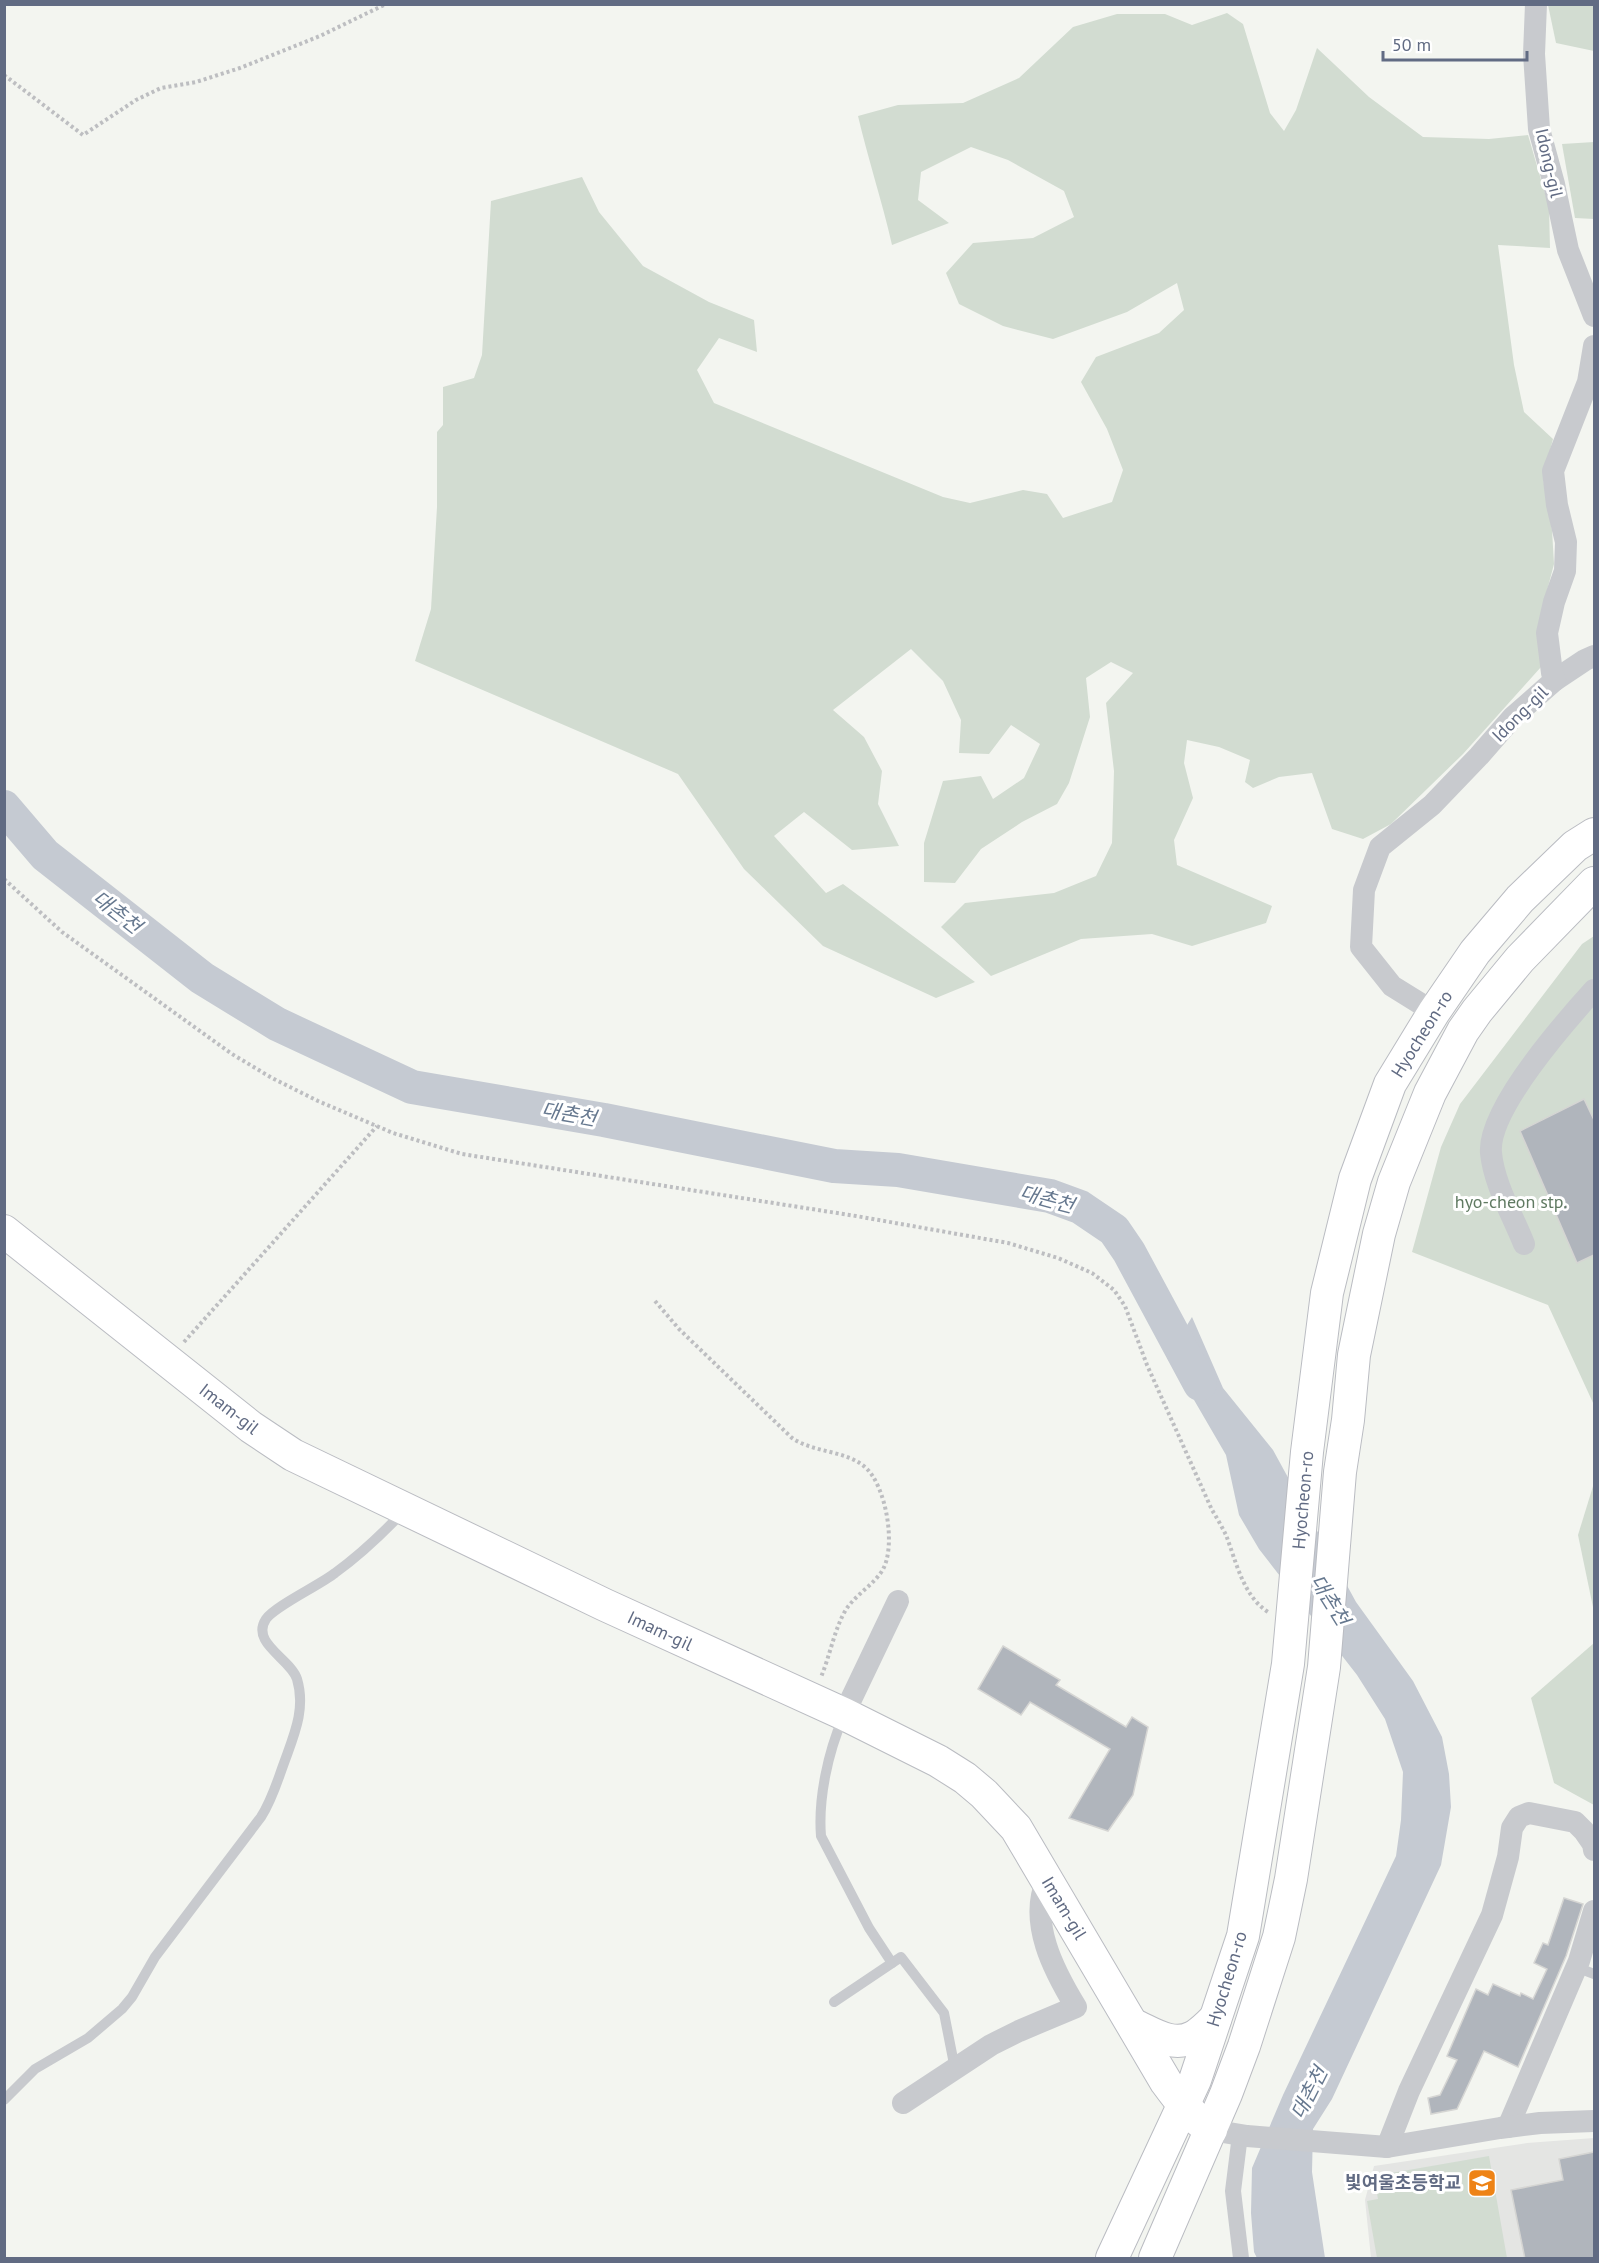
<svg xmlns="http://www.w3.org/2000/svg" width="1599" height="2263" viewBox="0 0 1599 2263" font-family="'PT Sans','Noto Sans KR',sans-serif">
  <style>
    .built { fill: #e4e5e3 }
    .green { fill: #d2dcd1 }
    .water { fill: #c5cad2 }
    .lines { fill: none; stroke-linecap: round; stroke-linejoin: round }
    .river { stroke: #c5cad2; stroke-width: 34 }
    .building { fill: #b0b5bc; stroke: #d5d5d3; stroke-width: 1.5 }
    .secondary-casing { stroke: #babcc2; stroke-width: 34 }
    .path { stroke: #bdbec1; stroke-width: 4; stroke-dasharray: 3 3; stroke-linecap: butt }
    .service { stroke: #c8cace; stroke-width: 10 }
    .pedestrian { stroke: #c8cace; stroke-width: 16 }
    .minor { stroke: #c8cace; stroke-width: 22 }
    .secondary { stroke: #fff; stroke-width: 32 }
    .labels { text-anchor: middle; stroke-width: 6; stroke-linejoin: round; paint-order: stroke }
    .street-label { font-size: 18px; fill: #616b83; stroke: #fff }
    .park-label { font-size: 18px; fill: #607a62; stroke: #fff }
    .poi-label { font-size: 18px; font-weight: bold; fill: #616b83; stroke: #fff; text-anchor: end }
    .water-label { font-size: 20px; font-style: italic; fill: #66788f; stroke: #fff }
  </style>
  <rect width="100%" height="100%" fill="#f3f5f0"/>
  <!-- built -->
  <polygon class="built" points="1594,2138 1594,2258 1371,2258 1365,2200 1374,2166 1527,2143"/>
  <!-- green -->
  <g class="green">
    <polygon points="1548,5 1594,5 1594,51 1556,43"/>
    <path d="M1227,13L1243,24L1270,113L1284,131L1296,110L1317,48L1369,97L1423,137L1489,139L1528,135L1549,207L1550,248L1498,245L1514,365L1524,412L1553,439L1543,478L1552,530L1554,564L1544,602L1541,667L1463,754L1391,824L1363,839L1332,829L1312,773L1279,777L1253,788L1245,782L1250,760L1219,747L1187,740L1184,763L1193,798L1174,840L1177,865L1272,906L1266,923L1192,946L1152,934L1081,939L991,976L941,927L965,903L1054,893L1096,876L1112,843L1114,771L1106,703L1133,673L1111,662L1086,678L1090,717L1069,783L1057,804L1022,822L981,849L955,883L924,882V843L943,781L981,776L993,799L1024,778L1040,744L1011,725L989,754L959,753L961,720L943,681L911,649L833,710L864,737L882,771L878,804L899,846L852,850L804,812L774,836L826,893L843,884L975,982L936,998L823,946L744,869L678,774L415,661L431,609L437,507V432L443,425V387L474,378L482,355L491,201L582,177L599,212L643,266L709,302L754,320L757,352L719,338L697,370L714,403L943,497L970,503L1023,490L1047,494L1063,518L1112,502L1123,470L1107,429L1081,382L1096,357L1159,333L1184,310L1177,283L1127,312L1053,339L1003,326L959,304L946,273L973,243L1033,238L1074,217L1064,191L1008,160L971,147L921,172L918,200L949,223L892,245C882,201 868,159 858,116L898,105L963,103L1019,78L1073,27L1117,14H1165L1192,25Z"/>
    <polygon points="1594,142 1594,219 1575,218 1562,144"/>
    <polygon points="1594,936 1594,1405 1548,1305 1412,1252 1441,1147 1460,1104 1582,944"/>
    <polygon points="1594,1483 1594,1612 1578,1535"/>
    <polygon points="1594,1643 1594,1805 1554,1783 1531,1698"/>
    <polygon points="1489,2156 1507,2258 1377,2258 1367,2201 1378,2199 1374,2176"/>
  </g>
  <!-- water -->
  <polygon class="water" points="1192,1317 1223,1388 1273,1450 1356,1602 1413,1681 1442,1737 1449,1774 1451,1807 1441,1865 1332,2099 1313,2129 1312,2172 1325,2258 1257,2258 1254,2252 1251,2213 1252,2168 1283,2095 1396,1856 1401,1820 1403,1772 1385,1719 1357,1675 1259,1549 1239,1515 1226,1455 1183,1381 1167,1358"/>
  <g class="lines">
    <!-- river -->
    <polyline class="river" points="4,807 45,855 202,978 277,1024 412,1087 604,1120 834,1166 898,1170 1050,1196 1080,1207 1114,1230 1129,1252 1200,1384"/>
  </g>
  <!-- building -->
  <g class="building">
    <polygon points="1584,1099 1594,1120 1594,1255 1577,1263 1520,1131"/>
    <polygon points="1003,1646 1060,1680 1056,1685 1126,1727 1132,1717 1148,1727 1133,1795 1108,1831 1069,1818 1110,1749 1030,1702 1021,1715 978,1689"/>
    <polygon points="1564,1898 1583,1904 1566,1956 1518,2067 1484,2051 1457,2109 1431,2114 1428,2098 1440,2095 1457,2060 1447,2056 1476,1989 1488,1995 1493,1984 1520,1996 1521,1993 1533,1999 1547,1969 1534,1963 1543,1943 1548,1945"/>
    <polygon points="1594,2152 1594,2259 1525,2259 1511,2190 1563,2180 1559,2159"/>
  </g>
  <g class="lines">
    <!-- secondary casing -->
    <g class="secondary-casing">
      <g id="secondary">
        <path d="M4,1231L251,1427L293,1455L605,1605L844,1714L938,1761L965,1778L984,1794L1016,1828L1166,2082C1180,2101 1192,2117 1211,2130"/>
        <path d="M1134,2025C1152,2033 1173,2048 1193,2037C1201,2033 1208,2025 1215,2019"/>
        <polyline points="1112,2258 1195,2080 1243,1936 1288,1664 1307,1452 1327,1293 1355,1179 1390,1084 1434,1012 1475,952 1520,899 1575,846 1594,834"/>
        <polyline points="1155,2258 1226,2094 1244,2046 1279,1937 1291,1879 1324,1667 1340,1472 1348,1420 1354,1355 1379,1234 1394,1182 1430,1093 1463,1031 1477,1011 1520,959 1594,883"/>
      </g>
    </g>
    <!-- path -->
    <g class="path">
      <polyline points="4,75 83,135 136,100 161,88 196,82 240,68 320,36 386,4"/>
      <path d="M4,879L62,932L232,1054L272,1078L318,1101L393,1133L462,1154L856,1216L1008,1243L1058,1258L1092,1273L1114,1290L1125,1306L1147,1365L1212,1510C1217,1518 1222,1527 1226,1535C1236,1561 1243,1596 1268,1612"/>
      <path d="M655,1301L679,1329L792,1438C814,1453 845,1450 865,1467C886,1485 897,1547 882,1571C873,1585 857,1594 847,1608C835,1626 830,1656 821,1677"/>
      <polyline points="184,1342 377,1126"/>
    </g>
    <!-- service -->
    <g class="service">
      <path d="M843,1718C828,1752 818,1799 821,1836L869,1928L892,1963"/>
      <polyline points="1576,1967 1594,1974"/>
      <polyline points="834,2002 901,1957 944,2013 955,2069"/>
      <path d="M4,2100L35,2069L88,2038L122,2009L132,1997L155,1957L261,1817C272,1800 277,1782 284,1763C294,1735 306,1709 297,1679C291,1659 250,1643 266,1619C275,1606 320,1585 335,1573C360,1555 382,1534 403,1512"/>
    </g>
    <!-- pedestrian -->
    <polyline class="pedestrian" points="1240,2135 1233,2191 1241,2258"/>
    <!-- minor -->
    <g class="minor">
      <polyline points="1536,4 1534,54 1539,129 1554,184 1568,250 1594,316"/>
      <polyline points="1555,680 1585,660 1594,656"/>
      <polyline points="1434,1012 1392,986 1361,947 1364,890 1380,847 1432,805 1479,756 1513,717 1555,680 1552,673 1547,633 1554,602 1565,571 1566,542 1557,505 1553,471 1588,382 1594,346"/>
      <path d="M1524,1244C1513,1216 1494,1184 1491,1153C1487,1110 1565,1022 1594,990"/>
      <polyline points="844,1714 898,1601"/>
      <path d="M903,2103L991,2045L1019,2031L1076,2007C1054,1971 1028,1922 1047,1880"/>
      <polyline points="1508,2127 1579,1961 1594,1911"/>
      <polyline points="1211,2130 1247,2136 1387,2147 1500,2128 1540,2123 1594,2121"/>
      <polyline points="1387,2147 1409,2091 1492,1915 1508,1857 1512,1828 1519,1817 1529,1813 1575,1822 1584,1831 1593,1844 1594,1850"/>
    </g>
    <!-- secondary -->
    <use href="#secondary" class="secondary"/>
  </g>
  <!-- icons -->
  <defs>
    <g id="school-square" transform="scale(1.5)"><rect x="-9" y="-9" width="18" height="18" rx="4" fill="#ee8316" stroke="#fff"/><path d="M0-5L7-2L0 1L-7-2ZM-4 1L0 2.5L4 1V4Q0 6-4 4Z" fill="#fff"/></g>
  </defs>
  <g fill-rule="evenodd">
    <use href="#school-square" x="1482" y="2183"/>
  </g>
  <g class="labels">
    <!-- street labels -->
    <g class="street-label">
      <text transform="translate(1549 163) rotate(77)" y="6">Idong-gil</text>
      <text transform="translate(1520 714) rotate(-45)" y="6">Idong-gil</text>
      <text transform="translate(1422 1034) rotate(-58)" y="6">Hyocheon-ro</text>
      <text transform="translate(229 1409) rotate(38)" y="6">Imam-gil</text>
      <text transform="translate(1303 1500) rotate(-85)" y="6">Hyocheon-ro</text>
      <text transform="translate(660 1631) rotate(25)" y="6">Imam-gil</text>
      <text transform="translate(1064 1908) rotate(59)" y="6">Imam-gil</text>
      <text transform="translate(1227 1979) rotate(-73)" y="6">Hyocheon-ro</text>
    </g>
    <!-- park labels -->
    <g class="park-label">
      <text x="1511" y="1208">hyo-cheon stp.</text>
    </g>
    <!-- poi labels -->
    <g class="poi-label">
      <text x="1461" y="2189">빛여울초등학교</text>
    </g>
    <!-- water labels -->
    <g class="water-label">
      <text transform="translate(117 912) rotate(38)" y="7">대촌천</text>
      <text transform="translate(569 1114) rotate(10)" y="7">대촌천</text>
      <text transform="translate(1047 1199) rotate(15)" y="7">대촌천</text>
      <text transform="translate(1330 1600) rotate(58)" y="7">대촌천</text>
      <text transform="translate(1309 2093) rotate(-63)" y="7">대촌천</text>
    </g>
  </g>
  <!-- border -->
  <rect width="1599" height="2263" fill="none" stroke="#616b83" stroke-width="12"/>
  <!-- scale -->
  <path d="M1383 51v9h144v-9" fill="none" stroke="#616b83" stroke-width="3"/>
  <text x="1392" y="51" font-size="18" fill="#616b83" stroke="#ffffff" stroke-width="4.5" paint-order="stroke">50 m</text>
</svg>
